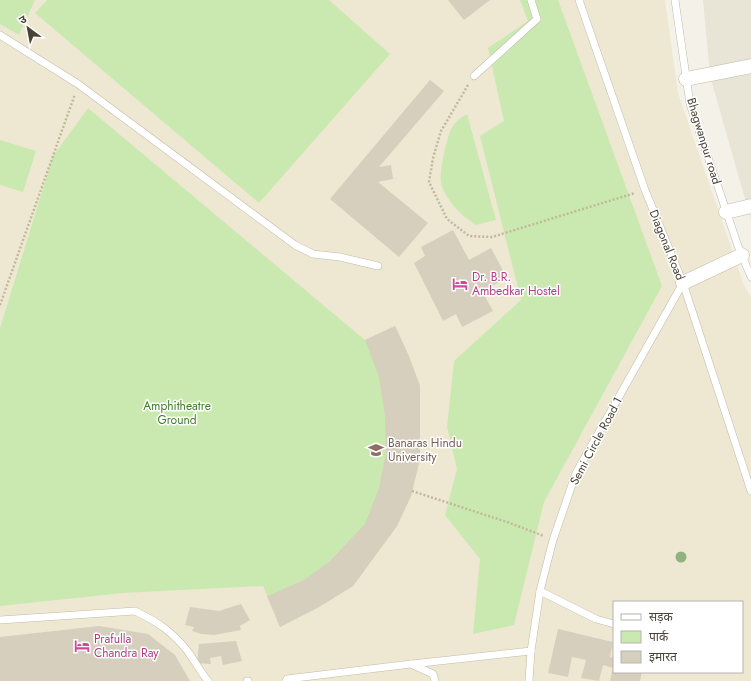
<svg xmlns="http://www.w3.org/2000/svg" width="751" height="681" viewBox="0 0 751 681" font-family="Jost,'Noto Sans Devanagari',sans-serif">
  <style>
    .residential { fill: #e8e4d6 }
    .education { fill: #eee8d2; fill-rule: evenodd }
    .green { fill: #cae9b0 }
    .building { fill: #d6cfbd }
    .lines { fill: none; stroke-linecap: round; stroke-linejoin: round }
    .service-casing { stroke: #c0baaa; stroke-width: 8 }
    .minor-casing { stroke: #c0baaa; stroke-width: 15 }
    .path { stroke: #c2b89b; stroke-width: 2.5; stroke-dasharray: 2 2; stroke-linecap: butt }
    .service { stroke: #fff; stroke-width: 7 }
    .minor { stroke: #fff; stroke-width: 14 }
    .tree { fill: #91b17e }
    .labels { text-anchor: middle; stroke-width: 3; stroke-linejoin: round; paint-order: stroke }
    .street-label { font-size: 12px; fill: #484336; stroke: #fff }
    .hotel-label { font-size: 12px; fill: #b23c85; stroke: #fff; text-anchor: start }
    .park-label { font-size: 12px; fill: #407c28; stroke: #fff }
    .education-label { font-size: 12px; fill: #785e54; stroke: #fff; text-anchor: start }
  </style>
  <rect width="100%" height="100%" fill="#f4f2e8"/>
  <!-- residential -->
  <polygon class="residential" points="703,0 751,0 751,220 710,76"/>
  <!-- education -->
  <path class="education" d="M0,0H665L678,93L744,285L751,297V681H0ZM614,602H742V672H614Z"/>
  <!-- green -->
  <g class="green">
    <polygon points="0,0 35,0 19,35 0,24"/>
    <polygon points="47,0 329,0 390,54 259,203 35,13"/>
    <polygon points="520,0 558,0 662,286 544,502 514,625 473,634 480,559 445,515 457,469 447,427 454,361 521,300 480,136 504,121 488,48 528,21"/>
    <polygon points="88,108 365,340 395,326 408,354 420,386 420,459 411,496 397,526 353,586 319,607 280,627 263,586 123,593 0,606 0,328 53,156"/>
    <path d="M467,114L496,220L476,225C461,216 446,200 441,183C439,173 447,134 453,126C456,121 462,117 467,114Z"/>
    <polygon points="0,140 36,151 23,192 0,185"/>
  </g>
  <!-- building -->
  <g class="building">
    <polygon points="448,0 490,0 464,20"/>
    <polygon points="430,80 444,91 379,167 391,165 393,179 378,182 428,223 399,257 330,199"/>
    <polygon points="453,230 469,260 491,248 507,278 482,291 493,311 462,327 456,314 443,321 414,263 425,256 421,247"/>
    <polygon points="395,326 408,354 420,386 420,459 411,496 397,526 353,586 319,607 280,627 267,596 304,580 329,562 365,524 379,488 386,453 385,416 379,377 365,340"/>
    <polygon points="241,604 250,620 240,626 241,630 214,635 201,634 192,631 194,627 185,625 190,607 219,611"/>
    <polygon points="99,626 148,634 175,655 190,681 0,681 0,637"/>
    <polygon points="558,629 613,642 610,657 612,658 614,652 614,672 642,672 640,681 610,681 613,668 603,665 599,681 581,678 586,660 572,657 568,677 548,673"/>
    <polygon points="236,641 242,661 223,665 221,656 210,658 211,664 197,663 199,644"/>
  </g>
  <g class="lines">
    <!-- service casing -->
    <g class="service-casing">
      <g id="service">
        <polyline points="579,0 645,190 683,283 751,491"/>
        <polyline points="675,0 690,104 738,246 751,277"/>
        <polyline points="0,35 78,84 295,245 313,254 340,257 378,266"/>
        <polyline points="474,76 537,19 531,0"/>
        <polyline points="540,591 596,619 614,624"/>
        <path d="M0,620L135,611C158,622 173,632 189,653C195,662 201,672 208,681"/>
        <polyline points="412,664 531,651"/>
        <polyline points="247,681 248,681"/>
        <polyline points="286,681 287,679 411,664 433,674 435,681"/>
        <polyline points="529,681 531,651 540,591 553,540 576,473 683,283"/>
      </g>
    </g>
    <!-- minor casing -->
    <g class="minor-casing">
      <g id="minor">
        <polyline points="686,79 751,66"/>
        <polyline points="726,212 751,206"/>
        <polyline points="683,283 742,255"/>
      </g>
    </g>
    <!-- path -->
    <g class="path">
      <polyline points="468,85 441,131 433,158 429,182 447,219 469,236 492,237 635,193"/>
      <polyline points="0,305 75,94"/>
      <polyline points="412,491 507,522 544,536"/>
    </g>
    <!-- service -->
    <use href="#service" class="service"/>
    <!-- minor -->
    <use href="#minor" class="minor"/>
  </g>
  <!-- trees -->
  <circle class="tree" cx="681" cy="557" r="5.5"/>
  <!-- icons -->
  <defs>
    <g id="hotel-bare" transform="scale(1.2)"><path d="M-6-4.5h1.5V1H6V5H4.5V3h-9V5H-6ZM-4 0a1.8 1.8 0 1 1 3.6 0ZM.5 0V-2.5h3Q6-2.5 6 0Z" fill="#d1479c" stroke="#fff" stroke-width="2.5" paint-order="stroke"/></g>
    <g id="university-bare" transform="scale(1.2)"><path d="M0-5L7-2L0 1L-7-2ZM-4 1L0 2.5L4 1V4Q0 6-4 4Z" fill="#8d6e63" stroke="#fff" stroke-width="2.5" paint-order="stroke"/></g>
  </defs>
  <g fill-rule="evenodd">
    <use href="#hotel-bare" x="460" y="284"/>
    <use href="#university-bare" x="376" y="450"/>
    <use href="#hotel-bare" x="82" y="646"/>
  </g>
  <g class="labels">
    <!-- street labels -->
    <g class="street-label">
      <text transform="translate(704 141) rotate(73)" y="4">Bhagwanpur road</text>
      <text transform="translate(667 245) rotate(68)" y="4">Diagonal Road</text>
      <text transform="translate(596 441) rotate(-62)" y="4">Semi Circle Road 1</text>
    </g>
    <!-- hotel labels -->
    <g class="hotel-label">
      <text x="472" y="281">Dr. B.R.<tspan x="472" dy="14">Ambedkar Hostel</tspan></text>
      <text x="94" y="643">Prafulla<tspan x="94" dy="14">Chandra Ray</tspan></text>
    </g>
    <!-- park labels -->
    <g class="park-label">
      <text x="177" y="410">Amphitheatre<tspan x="177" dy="14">Ground</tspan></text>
    </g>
    <!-- education labels -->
    <g class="education-label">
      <text x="388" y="447">Banaras Hindu<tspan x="388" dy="14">University</tspan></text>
    </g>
  </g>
  <!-- legend -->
  <rect x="613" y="601" width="130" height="72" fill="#ffffff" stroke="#b6b4af"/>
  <rect x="621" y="614" width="20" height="6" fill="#ffffff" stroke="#b6b4af"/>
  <text x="649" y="621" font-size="12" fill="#484336">सड़क</text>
  <rect x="621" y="631" width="20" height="12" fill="#cae9b0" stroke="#b6b4af"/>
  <text x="649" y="641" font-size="12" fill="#484336">पार्क</text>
  <rect x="621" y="651" width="20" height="12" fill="#d6cfbd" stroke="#b6b4af"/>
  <text x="649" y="661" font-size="12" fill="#484336">इमारत</text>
  <!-- north arrow -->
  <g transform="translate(28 28) rotate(328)" stroke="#ffffff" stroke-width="3" paint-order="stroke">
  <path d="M0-3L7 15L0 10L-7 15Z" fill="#484336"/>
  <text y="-6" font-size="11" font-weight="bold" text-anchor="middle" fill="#484336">उ</text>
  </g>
</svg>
